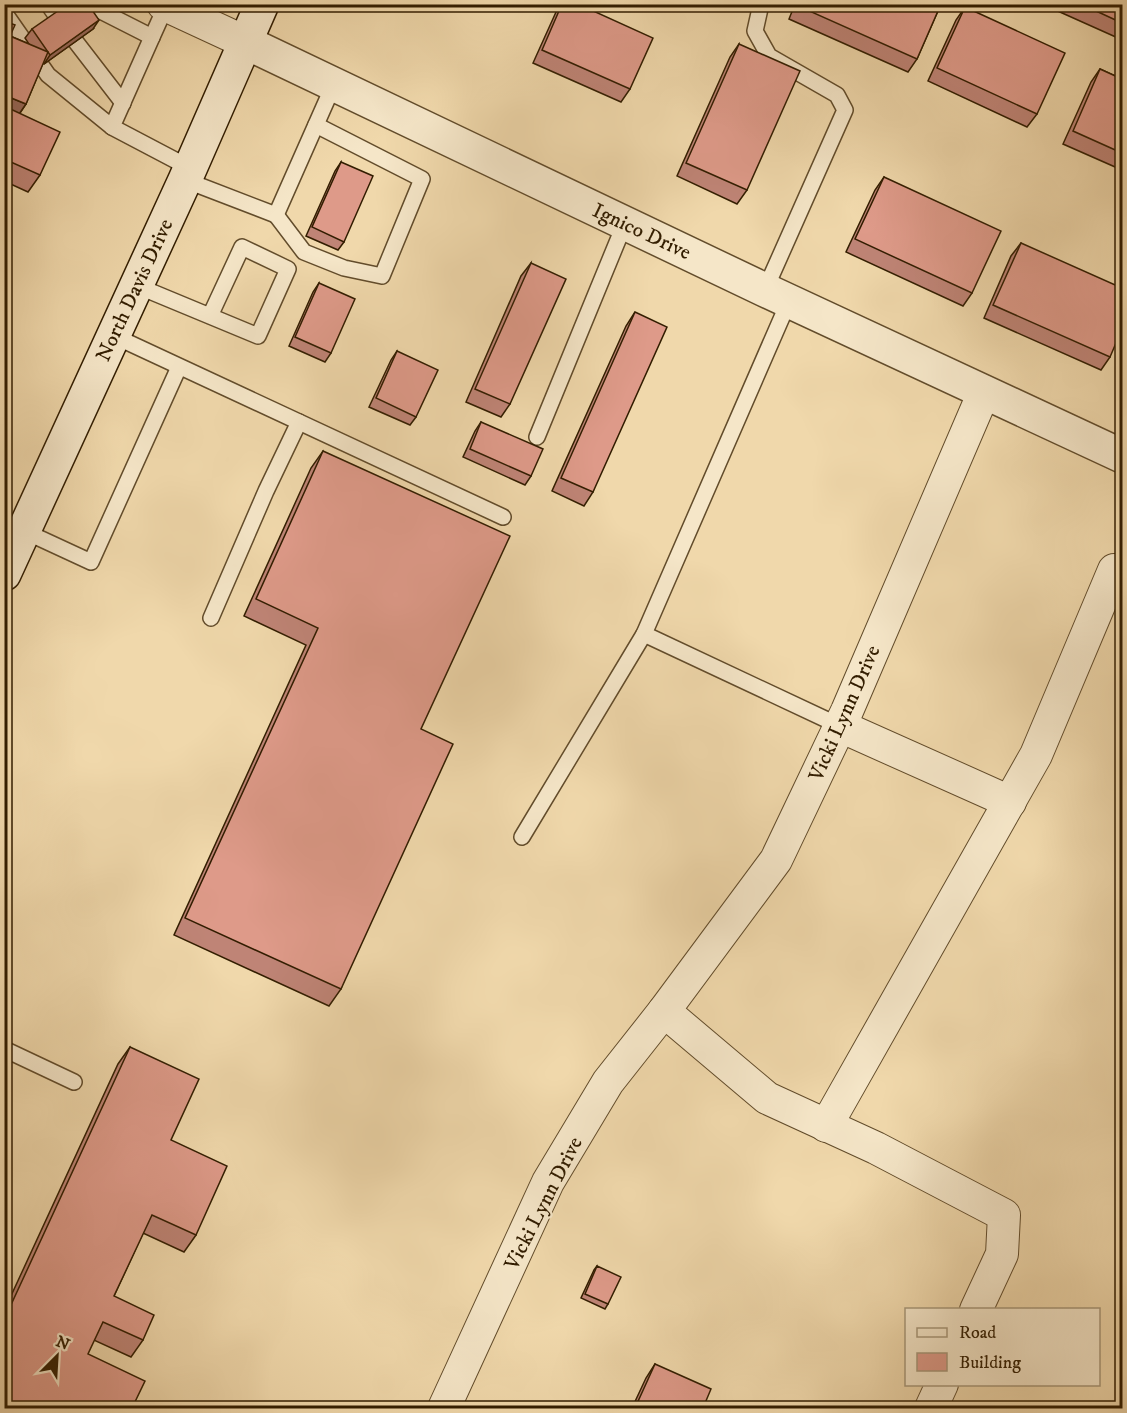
<svg xmlns="http://www.w3.org/2000/svg" width="1127" height="1413" viewBox="0 0 1127 1413" font-family="'IM FELL DW Pica',serif">
  <style>
    .lines { fill: none; stroke-linecap: round; stroke-linejoin: round }
    .service-casing { stroke: #624c2b; stroke-width: 18 }
    .minor-casing { stroke: #624c2b; stroke-width: 34 }
    .tertiary-casing { stroke: #624c2b; stroke-width: 36 }
    .secondary-casing { stroke: #321d00; stroke-width: 36 }
    .service { stroke: #f5e6c8; stroke-width: 15 }
    .minor { stroke: #f5e6c8; stroke-width: 32 }
    .tertiary { stroke: #f5e6c8; stroke-width: 33 }
    .secondary { stroke: #f5e6c8; stroke-width: 33 }
    .wall { fill: #bf8476; stroke: #321d00; stroke-width: 1.5 }
    .shaded-wall { fill: #9b6c60; stroke: #321d00; stroke-width: 1.5 }
    .building { fill: #de9a89; stroke: #321d00; stroke-width: 1.5 }
    .labels { text-anchor: middle; stroke-width: 4.5; stroke-linejoin: round; paint-order: stroke }
    .street-label { font-size: 21px; fill: #321d00; stroke: #f5e6c8 }
  </style>
  <rect width="100%" height="100%" fill="#f0d8ab"/>
  <filter id="stains"><feTurbulence type="fractalNoise" baseFrequency=".00333" numOctaves="4"/><feColorMatrix values="0 0 0 0 .2 0 0 0 0 .09 0 0 0 0 .02 0 0 0 .5 -.17"/></filter>
  <radialGradient id="worn" r=".72"><stop offset=".6" stop-color="#630" stop-opacity="0"/><stop offset="1" stop-color="#630" stop-opacity=".3"/></radialGradient>
  <g class="lines">
    <!-- service casing -->
    <g class="service-casing">
      <g id="service">
        <polyline points="48,4 57,17"/>
        <polyline points="87,4 152,37 166,6"/>
        <polyline points="761,4 755,31 769,56 837,95 845,110 765,290"/>
        <polyline points="4,12 48,75 112,127"/>
        <polyline points="152,37 112,127 190,168"/>
        <polyline points="76,42 123,103"/>
        <polyline points="185,180 276,215 334,84"/>
        <polyline points="276,215 304,252 344,268 382,276 422,179 316,125"/>
        <polyline points="135,285 258,336 288,269 242,247 210,316"/>
        <polyline points="112,335 503,517"/>
        <polyline points="537,437 625,223"/>
        <polyline points="24,531 91,562 179,367"/>
        <polyline points="211,618 266,491 299,422"/>
        <polyline points="644,634 840,726"/>
        <polyline points="522,837 644,634 789,301"/>
        <polyline points="4,1049 74,1082"/>
      </g>
    </g>
    <!-- minor casing -->
    <g class="minor-casing">
      <g id="minor">
        <polyline points="163,4 245,42"/>
        <polyline points="840,726 1010,802"/>
        <polyline points="664,1011 767,1098 876,1148 1004,1215 1002,1254 976,1310"/>
        <polyline points="826,1126 1036,755 1114,570"/>
        <polyline points="444,1408 548,1182 608,1082 664,1011 776,860 847,711 984,392"/>
        <polyline points="931,1408 942,1384"/>
      </g>
    </g>
    <!-- tertiary casing -->
    <g class="tertiary-casing">
      <polyline id="tertiary" points="245,42 765,290 1122,456"/>
    </g>
    <!-- secondary casing -->
    <g class="secondary-casing">
      <polyline id="secondary" points="4,574 185,180 262,4"/>
    </g>
    <!-- service -->
    <use href="#service" class="service"/>
    <!-- minor -->
    <use href="#minor" class="minor"/>
    <!-- tertiary -->
    <use href="#tertiary" class="tertiary"/>
    <!-- secondary -->
    <use href="#secondary" class="secondary"/>
  </g>
  <!-- wall -->
  <g class="wall">
    <polygon points="561,4 578,4 630,89 621,102 533,63 556,12"/>
    <polygon points="795,4 941,4 917,59 908,72 789,19"/>
    <polygon points="1042,4 1122,4 1122,33 1118,38"/>
    <polygon points="965,7 1037,114 1027,127 928,81 956,20"/>
    <polygon points="4,21 10,36 29,44 25,38 32,29 93,29 44,64 43,63 26,104 20,113 40,175 28,192 4,181"/>
    <polygon points="739,44 747,190 737,204 677,176 730,57"/>
    <polygon points="1100,69 1122,79 1122,170 1063,144 1091,82"/>
    <polygon points="341,162 344,242 338,250 306,236 335,171"/>
    <polygon points="884,177 972,293 963,306 846,252 875,190"/>
    <polygon points="1021,243 1110,357 1101,370 984,318 1011,256"/>
    <polygon points="531,263 510,404 501,417 466,402 521,276"/>
    <polygon points="319,283 331,353 325,362 289,346 313,292"/>
    <polygon points="635,312 593,492 584,506 552,491 626,326"/>
    <polygon points="397,351 416,417 410,425 369,407 391,360"/>
    <polygon points="481,422 531,476 525,485 463,457 475,431"/>
    <polygon points="323,451 421,729 341,989 329,1006 174,935 306,645 244,616 311,468"/>
    <polygon points="130,1047 171,1140 196,1235 184,1252 143,1233 114,1296 143,1340 131,1357 94,1340 4,1408 4,1311 118,1064"/>
    <polygon points="597,1266 608,1304 605,1309 581,1298 594,1270"/>
    <polygon points="655,1364 703,1408 632,1408 646,1378"/>
  </g>
  <!-- shaded-wall -->
  <g class="shaded-wall">
    <polygon points="99,20 93,29 44,64 50,55"/>
    <polygon points="4,95 26,104 17,117 4,112"/>
  </g>
  <!-- building -->
  <g class="building">
    <polygon points="68,4 88,4 99,20 50,55 32,29"/>
    <polygon points="562,4 578,4 653,38 630,89 542,50"/>
    <polygon points="799,4 941,4 917,59 798,6"/>
    <polygon points="1081,4 1122,4 1122,23"/>
    <polygon points="965,7 1065,53 1037,114 937,68"/>
    <polygon points="4,21 15,25 10,36 48,52 26,104 4,95"/>
    <polygon points="739,44 800,71 747,190 686,163"/>
    <polygon points="1100,69 1122,79 1122,153 1073,131"/>
    <polygon points="4,106 60,132 40,175 4,159"/>
    <polygon points="341,162 373,176 344,242 312,227"/>
    <polygon points="884,177 1001,231 972,293 855,239"/>
    <polygon points="1021,243 1122,288 1122,329 1110,357 993,305"/>
    <polygon points="531,263 566,279 510,404 475,389"/>
    <polygon points="319,283 355,299 331,353 295,337"/>
    <polygon points="635,312 667,327 593,492 561,478"/>
    <polygon points="397,351 438,370 416,417 376,398"/>
    <polygon points="481,422 543,449 531,476 470,449"/>
    <polygon points="323,451 510,536 421,729 453,744 341,989 185,918 318,628 256,599"/>
    <polygon points="130,1047 199,1079 171,1140 227,1166 196,1235 152,1215 114,1296 154,1315 143,1340 103,1322 88,1354 145,1381 132,1408 4,1408 4,1320"/>
    <polygon points="597,1266 621,1277 608,1304 585,1294"/>
    <polygon points="655,1364 711,1389 703,1408 635,1408"/>
  </g>
  <g class="labels">
    <!-- street labels -->
    <g class="street-label">
      <text transform="translate(642 231) rotate(25)" y="7">Ignico Drive</text>
      <text transform="translate(134 290) rotate(-65)" y="7">North Davis Drive</text>
      <text transform="translate(844 713) rotate(-66)" y="7">Vicki Lynn Drive</text>
      <text transform="translate(543 1203) rotate(-63)" y="7">Vicki Lynn Drive</text>
    </g>
  </g>
  <!-- margin -->
  <rect width="1127" height="1413" fill="none" stroke="#f0d8ab" stroke-width="24"/>
  <rect x="6" y="6" width="1115" height="1401" fill="none" stroke="#321d00" stroke-width="3"/>
  <rect x="12" y="12" width="1103" height="1389" fill="none" stroke="#321d00" stroke-width="1.5"/>
  <!-- legend -->
  <rect x="905" y="1308" width="195" height="78" fill="#f5e6c8" stroke="#a79678" stroke-width="1.5"/>
  <rect x="917" y="1328" width="30" height="9" fill="#f5e6c8" stroke="#a79678" stroke-width="1.5"/>
  <text x="959" y="1338" font-size="18" fill="#321d00">Road</text>
  <rect x="917" y="1353" width="30" height="18" fill="#de9a89" stroke="#a79678" stroke-width="1.5"/>
  <text x="959" y="1368" font-size="18" fill="#321d00">Building</text>
  <!-- north arrow -->
  <g transform="translate(57 1356) rotate(24)" stroke="#f5e6c8" stroke-width="4.5" paint-order="stroke">
  <path d="M0-4.5L10 22L0 15L-10 22Z" fill="#321d00"/>
  <text y="-9" font-size="16" font-weight="bold" text-anchor="middle" fill="#321d00">N</text>
  </g>
  <rect width="100%" height="100%" filter="url(#stains)"/>
  <rect width="100%" height="100%" fill="url(#worn)"/>
</svg>
